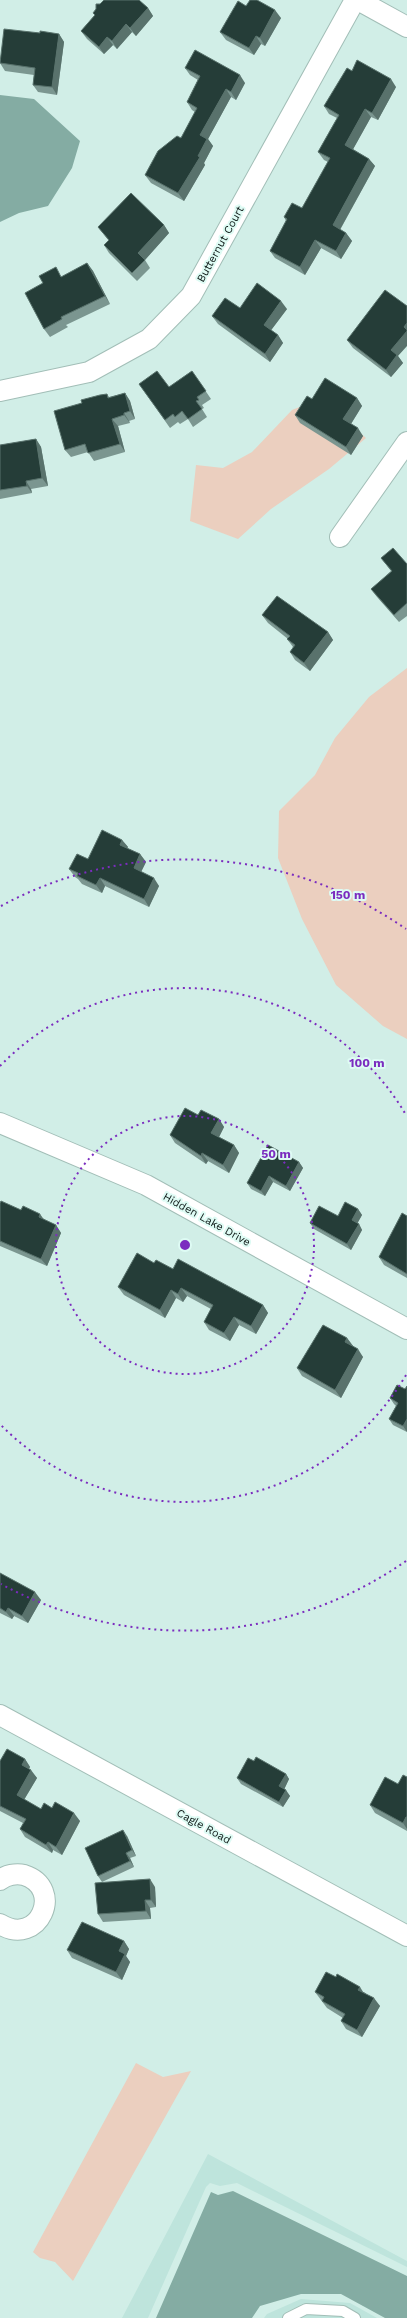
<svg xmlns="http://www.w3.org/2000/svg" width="407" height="2318" viewBox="0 0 407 2318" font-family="'Work Sans',sans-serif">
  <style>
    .built { fill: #bee4dc }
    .green { fill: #ebcfbf }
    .water { fill: #84aca3 }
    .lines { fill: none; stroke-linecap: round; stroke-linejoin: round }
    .lane-casing { stroke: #a2beb7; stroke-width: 12 }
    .street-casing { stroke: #a2beb7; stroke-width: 22 }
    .lane { stroke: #fff; stroke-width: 10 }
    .street { stroke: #fff; stroke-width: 20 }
    .wall { fill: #7b9690 }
    .shaded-wall { fill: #59726c }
    .building { fill: #253d38; stroke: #59726c }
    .ring { fill: none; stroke: #7b2cbf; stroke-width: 2; stroke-dasharray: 2 4 }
    .labels { text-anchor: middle; stroke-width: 4; stroke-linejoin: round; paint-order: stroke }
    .street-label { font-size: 11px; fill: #0c1715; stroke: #defbf4 }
    .centre { fill: #7b2cbf; stroke: #defbf4; stroke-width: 2 }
    .ring-label { font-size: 12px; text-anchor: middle; font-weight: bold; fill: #7b2cbf; stroke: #defbf4; stroke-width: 4; stroke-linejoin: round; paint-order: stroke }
  </style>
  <rect width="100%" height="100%" fill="#d1eee7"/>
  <!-- built -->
  <g class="built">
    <polygon points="208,2154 407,2261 407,2267 237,2183 220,2186 210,2183 206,2187 148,2318 122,2318"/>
    <polygon points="301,2299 350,2303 377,2318 264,2318 267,2314"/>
  </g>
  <!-- green -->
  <g class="green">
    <polygon points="317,400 344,418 366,438 329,469 271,509 238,539 190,521 196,465 223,468 252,452 292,410"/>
    <polygon points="407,668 407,1039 383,1026 336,985 302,919 278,858 279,811 315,775 335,738 369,697"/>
    <polygon points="136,2063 163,2077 191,2071 73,2281 55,2262 40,2258 33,2252"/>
  </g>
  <!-- water -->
  <g class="water">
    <polygon points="0,95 34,99 80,141 72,168 48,206 19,213 0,222"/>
    <polygon points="233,2191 407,2276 407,2318 385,2318 341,2294 301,2294 260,2306 252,2318 156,2318 211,2192 218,2195"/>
  </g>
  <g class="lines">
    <!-- lane casing -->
    <g class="lane-casing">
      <polyline id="lane" points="288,2318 306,2309 343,2311 355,2318"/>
    </g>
    <!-- street casing -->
    <g class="street-casing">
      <g id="street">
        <polyline points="358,0 407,27"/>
        <polyline points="0,391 89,372 149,339 191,296 355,0"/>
        <polyline points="340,537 407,442"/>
        <polyline points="0,1123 146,1185 407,1329"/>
        <polyline points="0,1715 407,1936"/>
        <path d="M0,1880C6,1875 16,1873 24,1875C65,1888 39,1948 0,1924"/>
      </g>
    </g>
    <!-- lane -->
    <use href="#lane" class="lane"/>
    <!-- street -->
    <use href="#street" class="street"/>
  </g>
  <!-- wall -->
  <g class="wall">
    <polygon points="246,6 281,18 265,46 261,44 254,55 226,40 220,32"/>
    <polygon points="148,8 153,16 136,36 132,32 117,49 113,45 104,54 87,39 81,31 95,15 93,13"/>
    <polygon points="40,33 59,34 64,42 57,95 38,92 33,85 34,75 5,71 0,63 0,60"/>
    <polygon points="185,68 245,83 236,100 231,97 208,139 213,146 204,163 205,165 184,201 151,183 145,175 181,138 195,112 192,110 187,102 198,80 190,75"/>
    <polygon points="352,71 396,87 378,120 371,117 353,149 369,159 375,166 340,230 346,233 352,241 341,259 321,248 305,275 275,258 270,251 286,221 284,217 302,208 328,162 324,160 318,152 337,118 329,114 324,106"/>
    <polygon points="164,225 169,233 145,260 150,268 137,281 109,253 104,245 109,241 98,227"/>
    <polygon points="87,263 93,271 110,304 66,325 68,327 50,337 44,329 62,277"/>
    <polygon points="240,308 287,309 271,330 278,335 283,343 270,362 218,324 212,316"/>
    <polygon points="347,340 398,356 403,363 391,377 353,348"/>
    <polygon points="192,371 211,399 202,405 204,408 202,409 207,417 193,427 188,419 180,424 178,422 170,428 139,384 169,387"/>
    <polygon points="125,393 130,401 135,419 129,421 130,423 118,426 125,452 94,461 88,452 71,457 65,450 82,403 107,394 109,397"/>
    <polygon points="357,398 362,406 351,424 363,436 351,455 300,423 295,415 312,399"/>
    <polygon points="36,439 41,447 48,486 31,489 32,493 0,499 0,445"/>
    <polygon points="381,558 407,564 407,616 399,622 377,597 371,589 391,571"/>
    <polygon points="262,615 328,632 333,640 310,671 295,660 290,652 293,647 287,639 288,639 268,623"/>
    <polygon points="122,840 128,847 127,848 140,854 146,862 141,872 159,886 149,907 105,886 102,893 82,884 78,879 75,877 69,869"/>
    <polygon points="198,1115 219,1119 224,1127 219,1137 234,1145 239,1153 229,1173 208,1161 206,1164 175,1143 170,1135"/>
    <polygon points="299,1162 303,1168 290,1191 273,1182 265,1196 251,1189 247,1183"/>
    <polygon points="0,1203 44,1220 56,1225 61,1233 47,1266 0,1246"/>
    <polygon points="358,1209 362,1215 357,1223 359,1224 362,1230 351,1250 314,1229 310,1223 338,1216"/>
    <polygon points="407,1216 407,1278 384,1265 379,1257"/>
    <polygon points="154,1263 173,1269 263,1305 268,1313 256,1334 239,1325 230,1341 209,1330 204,1322 211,1309 187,1296 183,1302 176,1298 165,1318 124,1295 118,1287"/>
    <polygon points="347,1338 353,1346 353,1347 363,1357 341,1398 302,1376 297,1368"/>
    <polygon points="397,1385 407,1432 393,1425 389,1419 396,1406 394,1404 390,1398"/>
    <polygon points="0,1573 41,1600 28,1623 14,1616 12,1619 0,1613"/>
    <polygon points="25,1759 30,1767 29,1769 37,1778 24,1800 41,1809 52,1808 80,1821 62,1855 53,1850 52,1853 25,1837 20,1829 23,1823 0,1811 0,1761"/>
    <polygon points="254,1761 286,1774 289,1779 284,1789 290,1796 283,1807 241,1784 237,1778"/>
    <polygon points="407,1777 407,1831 375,1813 370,1805"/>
    <polygon points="127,1836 136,1856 130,1858 134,1867 102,1882 98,1876"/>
    <polygon points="155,1887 156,1907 150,1908 151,1919 103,1922 98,1914"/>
    <polygon points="124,1941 129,1949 126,1956 130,1962 122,1980 72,1958 67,1950"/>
    <polygon points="315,1992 364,1992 380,2006 362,2037 346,2029 341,2021 343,2018 327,2008"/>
  </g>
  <!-- shaded-wall -->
  <g class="shaded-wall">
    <polygon points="148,8 153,16 136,36 130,28"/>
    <polygon points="275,10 281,18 265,46 260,38"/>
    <polygon points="126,24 132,32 117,49 112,41"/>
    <polygon points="59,34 64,42 57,95 52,87"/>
    <polygon points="256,36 261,44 254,55 249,48"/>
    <polygon points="107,37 113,45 104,54 99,47"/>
    <polygon points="240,75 245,83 236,100 231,92"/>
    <polygon points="391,79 396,87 378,120 372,113"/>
    <polygon points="226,89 231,97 208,139 213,146 204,163 205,165 184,201 178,193 198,156 200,135"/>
    <polygon points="365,109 371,117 351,153 345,145"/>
    <polygon points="369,159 375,166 338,233 333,225"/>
    <polygon points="164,225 169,233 144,261 138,253"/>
    <polygon points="346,233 352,241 341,259 336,251"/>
    <polygon points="315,240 321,248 305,275 300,267"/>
    <polygon points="87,263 93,271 110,304 105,296"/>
    <polygon points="281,301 287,309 269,333 264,325"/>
    <polygon points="407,323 407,346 398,356 403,363 391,377 386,370 391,350 404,327"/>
    <polygon points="278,335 283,343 270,362 265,354"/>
    <polygon points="125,393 130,401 135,419 130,411"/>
    <polygon points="357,398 362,406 349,427 343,419"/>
    <polygon points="124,413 129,421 130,423 124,415"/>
    <polygon points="112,419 118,426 125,452 120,444"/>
    <polygon points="358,428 363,436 351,455 346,447"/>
    <polygon points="36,439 41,447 48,486 42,478"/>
    <polygon points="26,481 31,489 32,493 27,486"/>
    <polygon points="328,632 333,640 310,671 304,663"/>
    <polygon points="122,840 128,847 125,852 120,845"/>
    <polygon points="140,854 146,862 139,876 134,868"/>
    <polygon points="100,878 105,886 102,893 96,885"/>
    <polygon points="154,878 159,886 149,907 144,899"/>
    <polygon points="219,1119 224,1127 217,1141 211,1133"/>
    <polygon points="234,1145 239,1153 229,1173 223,1165"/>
    <polygon points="202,1153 208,1161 206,1164 201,1156"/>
    <polygon points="299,1162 303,1168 290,1191 286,1186"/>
    <polygon points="269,1176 273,1182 265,1196 261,1191"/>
    <polygon points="358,1209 362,1215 356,1226 352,1220"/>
    <polygon points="40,1214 45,1221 39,1217"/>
    <polygon points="359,1224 362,1230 351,1250 347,1244"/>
    <polygon points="56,1225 61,1233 47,1266 41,1259"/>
    <polygon points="181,1288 187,1296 183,1302 178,1294"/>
    <polygon points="171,1290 176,1298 165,1318 160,1310"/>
    <polygon points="263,1305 268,1313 256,1334 251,1326"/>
    <polygon points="234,1317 239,1325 230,1341 224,1333"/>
    <polygon points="347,1338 353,1346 351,1350 345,1342"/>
    <polygon points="358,1349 363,1357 341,1398 335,1390"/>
    <polygon points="407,1419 407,1432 403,1426"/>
    <polygon points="35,1592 41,1600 28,1623 22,1616"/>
    <polygon points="8,1608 14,1616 12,1619 6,1612"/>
    <polygon points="25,1759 30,1767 27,1772 22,1765"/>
    <polygon points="31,1770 37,1778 22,1803 17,1795"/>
    <polygon points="286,1774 289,1779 283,1792 279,1786"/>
    <polygon points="286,1790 290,1796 283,1807 279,1802"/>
    <polygon points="74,1813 80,1821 62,1855 56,1847"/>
    <polygon points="406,1817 407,1817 407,1829 403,1823"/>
    <polygon points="123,1830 127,1836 136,1856 132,1850"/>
    <polygon points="48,1842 53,1850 52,1853 46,1845"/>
    <polygon points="126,1853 130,1858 134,1867 130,1861"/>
    <polygon points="150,1879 155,1887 156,1907 151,1900"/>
    <polygon points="145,1900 150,1908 151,1919 146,1911"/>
    <polygon points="124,1941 129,1949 126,1956 130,1962 122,1980 116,1972 119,1951"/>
    <polygon points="360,1987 365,1995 358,1990"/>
    <polygon points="374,1998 380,2006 362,2037 357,2030"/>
  </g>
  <!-- building -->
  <g class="building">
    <polygon points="104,0 139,0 148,8 130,28 126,24 112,41 107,37 99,47 81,31 95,15 93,13 96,9 96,4 100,4"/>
    <polygon points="250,0 257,0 275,10 260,38 256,36 249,48 220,32 238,1 246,6"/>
    <polygon points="4,29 40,33 40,31 59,34 52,87 33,85 35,68 0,63"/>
    <polygon points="195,50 240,75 231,92 226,89 200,135 207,139 198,156 200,157 178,193 145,175 158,151 177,136 181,138 197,108 187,102 200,76 185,68"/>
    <polygon points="357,60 391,79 372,113 365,109 345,145 369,159 333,225 346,233 336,251 315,240 300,267 270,251 287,219 284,217 292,203 302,208 330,158 318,152 339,115 324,106 347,68 352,71"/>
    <polygon points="131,193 164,225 138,253 145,260 132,273 104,245 109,240 98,227"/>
    <polygon points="87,263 105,296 61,317 62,319 44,329 25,293 43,283 39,276 56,267 61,277"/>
    <polygon points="257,283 281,301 264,325 278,335 265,354 212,316 225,298 240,308"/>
    <polygon points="385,290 407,306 407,323 404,327 407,330 407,331 391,350 397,355 386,370 347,340"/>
    <polygon points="157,371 169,387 192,371 206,391 197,397 199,400 196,401 202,409 188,419 182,411 175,417 173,414 165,420 139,384"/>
    <polygon points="325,378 357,398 343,419 358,428 346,447 295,415 307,396 312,399"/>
    <polygon points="125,393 130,411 124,413 124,415 112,419 120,444 88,453 85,444 65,450 54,411 82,403 81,400 100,395 107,394 108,398"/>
    <polygon points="36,439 42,478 26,481 27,486 0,490 0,445"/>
    <polygon points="393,548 407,564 407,603 394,615 371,589 392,571 381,558"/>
    <polygon points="277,596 328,632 304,663 290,652 295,645 287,639 290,636 262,615"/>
    <polygon points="102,830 122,840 120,845 140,854 134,868 154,878 144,899 100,878 96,885 77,876 78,873 69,869 77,854 88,859"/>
    <polygon points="185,1108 198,1115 201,1110 219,1119 211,1133 234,1145 223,1165 202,1153 201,1156 170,1135"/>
    <polygon points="268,1145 299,1162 286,1186 269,1176 261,1191 247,1183"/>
    <polygon points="1,1201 21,1210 23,1206 40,1214 39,1217 56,1225 41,1259 0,1241 0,1203"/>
    <polygon points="345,1202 358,1209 352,1220 359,1224 347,1244 310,1223 319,1206 338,1216"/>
    <polygon points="402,1213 407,1216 407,1274 379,1257"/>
    <polygon points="137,1253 154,1263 156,1260 173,1269 178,1259 263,1305 251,1326 234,1317 224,1333 204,1322 213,1305 181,1288 178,1294 171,1290 160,1310 118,1287"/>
    <polygon points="323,1325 347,1338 345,1342 358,1349 335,1390 297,1368"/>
    <polygon points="397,1385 405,1389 407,1386 407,1419 403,1426 389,1419 398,1403 390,1398"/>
    <polygon points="0,1573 35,1592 22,1616 8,1608 6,1612 0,1608"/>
    <polygon points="7,1749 25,1759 22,1765 31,1770 17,1795 41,1809 44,1803 52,1808 55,1802 74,1813 56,1847 48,1842 46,1845 20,1829 26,1819 0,1806 0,1761"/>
    <polygon points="256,1757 286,1774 279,1786 286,1790 279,1802 237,1778 248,1758 254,1761"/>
    <polygon points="403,1775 407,1777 407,1817 406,1817 403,1823 370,1805 385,1777 398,1784"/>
    <polygon points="123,1830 132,1850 126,1853 130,1861 98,1876 85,1848"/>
    <polygon points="150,1879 151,1900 145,1900 146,1911 98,1914 95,1883"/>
    <polygon points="82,1922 124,1941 119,1951 125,1954 116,1972 67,1950"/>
    <polygon points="326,1972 336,1977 337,1974 360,1987 358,1990 374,1998 357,2030 341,2021 345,2014 322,2001 324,1997 315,1992"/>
  </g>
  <!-- distance rings -->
  <g class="ring">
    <circle cx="185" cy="1245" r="129"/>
    <path d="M406 1375A257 257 0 0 1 0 1424M0 1066A257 257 0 0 1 406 1115"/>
    <path d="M406 1561A386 386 0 0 1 1 1584M1 906A386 386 0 0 1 406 929"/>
  </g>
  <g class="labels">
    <!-- street labels -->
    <g class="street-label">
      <text transform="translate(220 244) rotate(-61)" y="4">Butternut Court</text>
      <text transform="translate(207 1219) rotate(29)" y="4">Hidden Lake Drive</text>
      <text transform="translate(204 1826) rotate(29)" y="4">Cagle Road</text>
    </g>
  </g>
  <circle cx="185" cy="1245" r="6" class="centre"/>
  <g class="ring-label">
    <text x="348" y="899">150 m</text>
    <text x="367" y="1067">100 m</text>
    <text x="276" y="1158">50 m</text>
  </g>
</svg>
